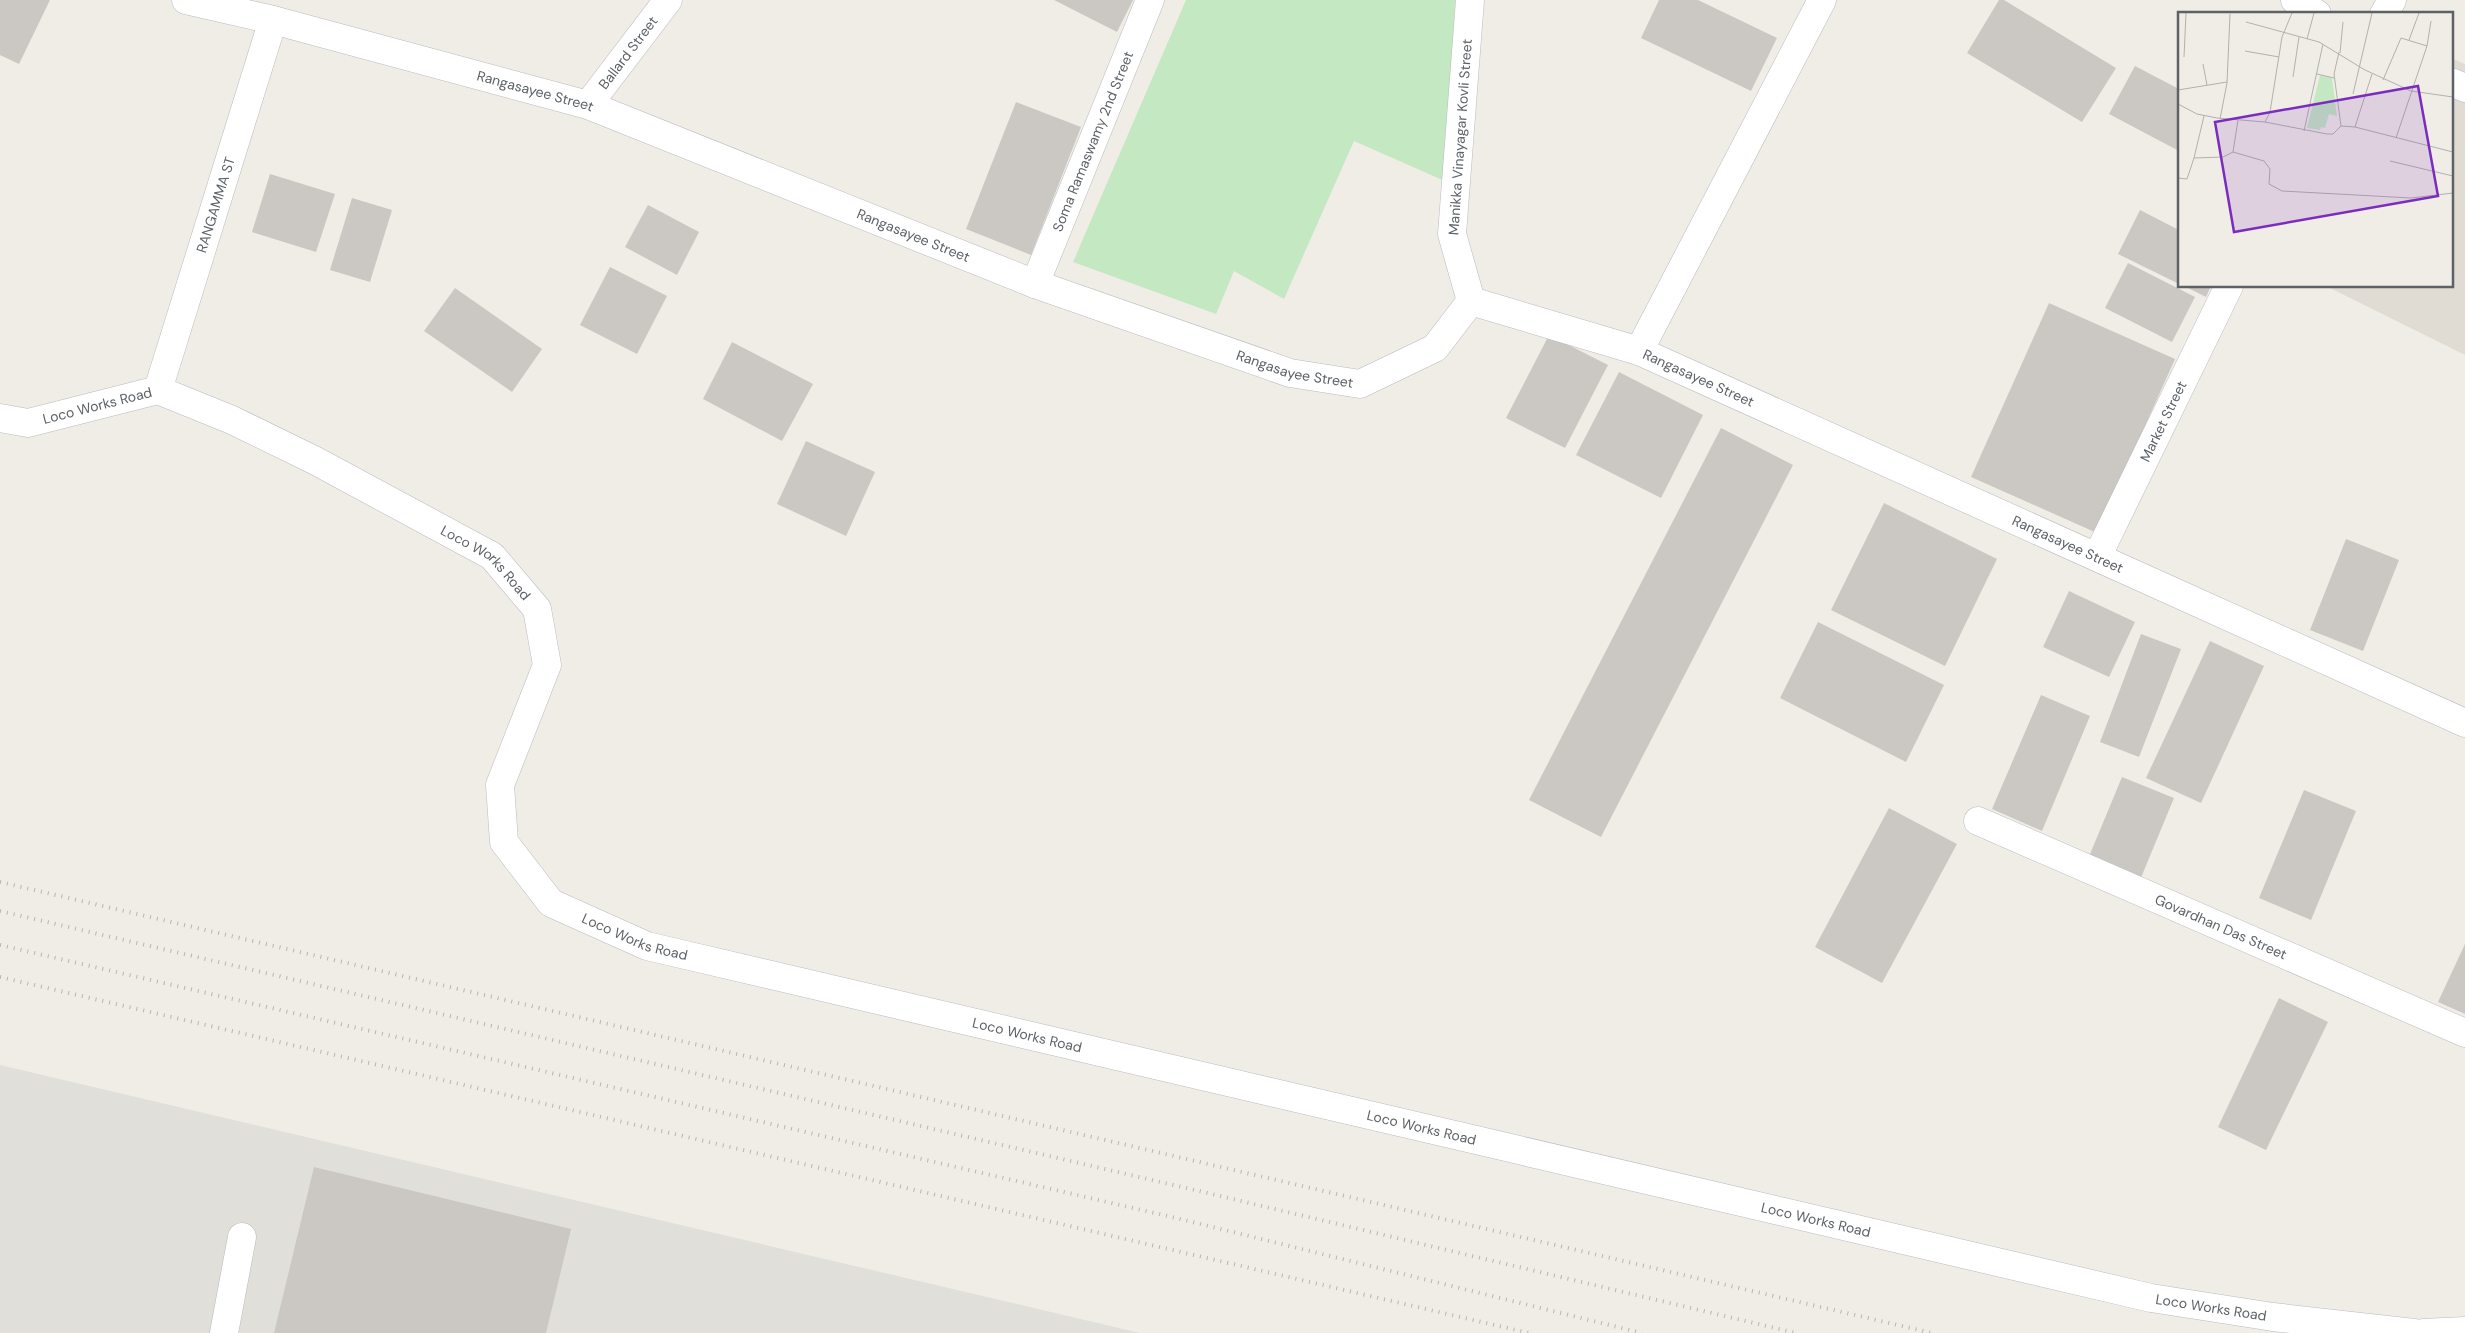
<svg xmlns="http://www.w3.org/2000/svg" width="2465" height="1333" viewBox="0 0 2465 1333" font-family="'DM Sans',sans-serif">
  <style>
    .industrial { fill: #e1dfda }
    .education { fill: #e0dcd4 }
    .green { fill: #c3e8c2 }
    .building { fill: #cbc8c3 }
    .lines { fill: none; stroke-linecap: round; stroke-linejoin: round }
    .minor-casing { stroke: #b8bbc0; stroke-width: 29 }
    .minor { stroke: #fff; stroke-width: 28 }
    .rail { stroke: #b4b5b6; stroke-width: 4; stroke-dasharray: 1 6; stroke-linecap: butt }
    .labels { text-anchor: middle; stroke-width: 5; stroke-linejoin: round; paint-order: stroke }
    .street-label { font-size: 14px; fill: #5d6266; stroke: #fff }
    .inset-road { fill: none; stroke: #b1b1af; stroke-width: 1 }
    .view { fill: #7b2cbf; fill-opacity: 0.15; stroke: #7b2cbf; stroke-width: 2.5 }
    .inset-edge { fill: none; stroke: #5d6266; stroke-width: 2.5 }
  </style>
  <rect width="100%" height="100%" fill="#f0ede6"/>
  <!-- industrial -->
  <polygon class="industrial" points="0,1065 1140,1333 0,1333"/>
  <!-- education -->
  <polygon class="education" points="2451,58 2465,64 2465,355 2326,286 2451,286"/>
  <!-- green -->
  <polygon class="green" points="1186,0 1455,0 1447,182 1354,141 1284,299 1234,271 1216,314 1073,262"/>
  <!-- building -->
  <g class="building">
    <polygon points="0,0 50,0 19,64 0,55"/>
    <polygon points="1054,0 1133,0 1117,32"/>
    <polygon points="1659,0 1698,0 1777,38 1751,91 1641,38"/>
    <polygon points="1999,0 2004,0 2116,68 2082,122 1967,53"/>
    <polygon points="2135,66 2179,89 2179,151 2109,114"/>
    <polygon points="1016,102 1081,127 1031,255 966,229"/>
    <polygon points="270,174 335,194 316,252 252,232"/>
    <polygon points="352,198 392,210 370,282 330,270"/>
    <polygon points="648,205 699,232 677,275 625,247"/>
    <polygon points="2140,210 2179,230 2179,284 2118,254"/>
    <polygon points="2128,263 2195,297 2172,342 2105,308"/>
    <polygon points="610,267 667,296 637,354 580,325"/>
    <polygon points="2184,286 2211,286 2206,297"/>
    <polygon points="455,288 542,349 512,392 424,331"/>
    <polygon points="2049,303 2175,359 2097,533 1971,477"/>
    <polygon points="1549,335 1608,365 1565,448 1506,418"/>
    <polygon points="732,342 813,384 782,441 703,399"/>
    <polygon points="1619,372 1703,415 1661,498 1576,455"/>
    <polygon points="1721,428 1793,465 1601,837 1529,800"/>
    <polygon points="806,441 875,472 846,536 777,504"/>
    <polygon points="1884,503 1997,559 1945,666 1831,610"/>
    <polygon points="2346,539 2399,560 2363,651 2310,630"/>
    <polygon points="2069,591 2135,622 2109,677 2043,647"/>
    <polygon points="1818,622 1944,685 1906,762 1780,698"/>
    <polygon points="2141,634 2181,649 2139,757 2100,742"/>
    <polygon points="2210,641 2264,666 2201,803 2146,778"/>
    <polygon points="2041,695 2090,716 2042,831 1992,809"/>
    <polygon points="2122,777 2174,798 2140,880 2088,859"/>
    <polygon points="2304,790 2356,811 2311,920 2259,898"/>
    <polygon points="1889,808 1957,844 1882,983 1815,947"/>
    <polygon points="2465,944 2465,1014 2438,1002"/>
    <polygon points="2279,998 2328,1022 2266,1150 2218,1127"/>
    <polygon points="314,1167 571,1229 546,1333 274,1333"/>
  </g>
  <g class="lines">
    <!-- minor casing -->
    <g class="minor-casing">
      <g id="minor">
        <path id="s1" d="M186,0L273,20L588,105L1035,284L1290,373L1360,384L1435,348L1471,301L1639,351L2465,723"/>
        <polyline points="1470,0 1452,234 1471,301"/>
        <polyline points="2295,0 2317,14"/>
        <polyline points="2384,14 2392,0"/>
        <polyline points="2451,82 2465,88"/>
        <path id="s2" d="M588,105L668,0"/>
        <path id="s3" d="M1035,284L1150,0"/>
        <polyline points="1639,351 1822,0"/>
        <path id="s4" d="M158,390L273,20"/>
        <path id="s5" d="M0,418L28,423L158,390L232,420L316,461L492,556L537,609L547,665L500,785L504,842L551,903L647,946L2151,1298L2273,1317L2414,1333"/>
        <path id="s6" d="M2097,557L2229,286"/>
        <path id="s7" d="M1978,821L2465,1033"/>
        <polyline points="224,1333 242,1237"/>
        <polyline points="2423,1333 2465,1331"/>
      </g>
    </g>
    <!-- minor -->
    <use href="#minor" class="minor"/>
    <!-- rail -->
    <g class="rail">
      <polyline points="0,882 1932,1333"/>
      <polyline points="0,911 1199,1191 1796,1333"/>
      <polyline points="0,945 1176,1218 1642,1333"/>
      <polyline points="0,977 1529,1333"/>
    </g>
  </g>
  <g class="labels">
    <!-- street labels -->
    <g class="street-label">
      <text dy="5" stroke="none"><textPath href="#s2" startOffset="66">Ballard Street</textPath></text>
      <text dy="5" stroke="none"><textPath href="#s1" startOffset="361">Rangasayee Street</textPath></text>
      <text transform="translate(1460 137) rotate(-86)" y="5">Manikka Vinayagar Kovli Street</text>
      <text dy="5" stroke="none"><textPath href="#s3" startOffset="154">Soma Ramaswamy 2nd Street</textPath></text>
      <text dy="5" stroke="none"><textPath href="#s4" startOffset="194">RANGAMMA ST</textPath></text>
      <text dy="5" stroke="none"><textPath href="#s1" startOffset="766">Rangasayee Street</textPath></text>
      <text dy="5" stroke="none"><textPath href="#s1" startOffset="1171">Rangasayee Street</textPath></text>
      <text dy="5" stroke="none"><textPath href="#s1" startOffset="1621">Rangasayee Street</textPath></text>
      <text dy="5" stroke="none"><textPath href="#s5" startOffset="100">Loco Works Road</textPath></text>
      <text dy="5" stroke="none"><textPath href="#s6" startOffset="151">Market Street</textPath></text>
      <text dy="5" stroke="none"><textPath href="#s1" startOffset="2026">Rangasayee Street</textPath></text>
      <text dy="5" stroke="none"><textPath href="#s5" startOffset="535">Loco Works Road</textPath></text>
      <text dy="5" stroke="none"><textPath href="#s7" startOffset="265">Govardhan Das Street</textPath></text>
      <text dy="5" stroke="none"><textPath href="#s5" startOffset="1016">Loco Works Road</textPath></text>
      <text dy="5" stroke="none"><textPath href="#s5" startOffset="1421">Loco Works Road</textPath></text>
      <text dy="5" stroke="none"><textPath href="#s5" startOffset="1826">Loco Works Road</textPath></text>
      <text dy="5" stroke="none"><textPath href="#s5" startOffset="2231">Loco Works Road</textPath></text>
      <text dy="5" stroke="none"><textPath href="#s5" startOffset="2636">Loco Works Road</textPath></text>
    </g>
  </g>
  <!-- overview -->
  <g transform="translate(2178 12)">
    <rect width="275" height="275" fill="#f0ede6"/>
    <path d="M142,63L154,66L159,104L151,102L147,116L143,115L142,118L129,116Z" fill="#c3e8c2"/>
    <path class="inset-road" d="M68,10L141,30L187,58L233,79L275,85M129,27L136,1M231,28L241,1M67,39L101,45M161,40L156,62L163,114M162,41L165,10M6,45L8,1M25,52L29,73M139,62L156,66M115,65L121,25M205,68L223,26L249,34M0,78L49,70M175,82L194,1M0,92L19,102L39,106L87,110L149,122H155L163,114L177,115L275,140M42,107L49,71L52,2M87,110L92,100L104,25L114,1M177,115L194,62M126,119L145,32M218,126L249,34L253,9M55,140L60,108M16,146L26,104M212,149L275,164M0,166L9,167L16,146L45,145L55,140L86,149L92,157L91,172L104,179L233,186L275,181"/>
    <path class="view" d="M240,74L260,184L56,220L37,110Z"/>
    <rect width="275" height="275" class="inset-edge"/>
  </g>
</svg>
